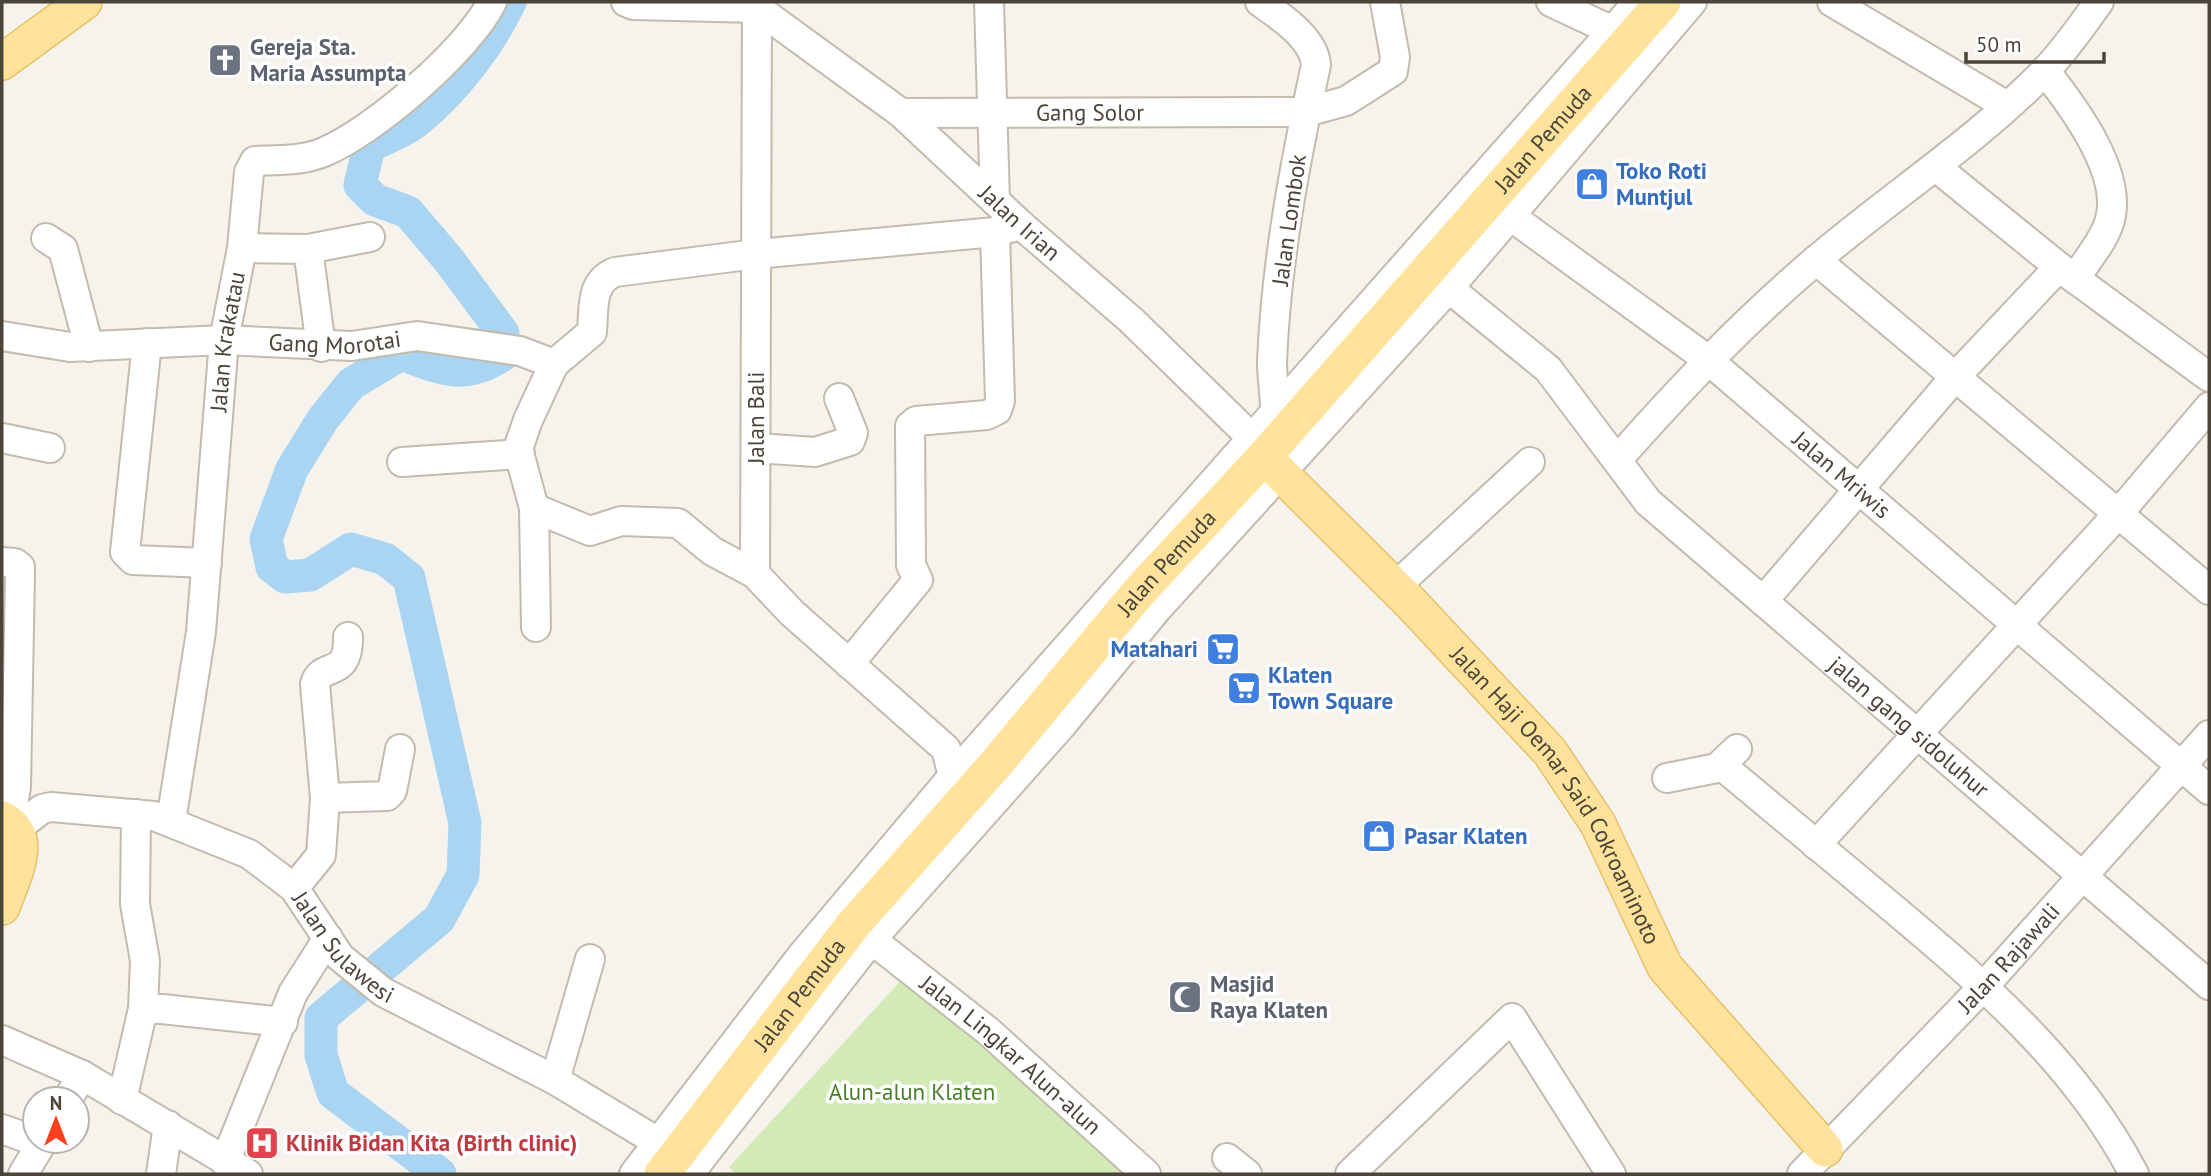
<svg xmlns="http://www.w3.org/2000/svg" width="2211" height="1176" viewBox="0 0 2211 1176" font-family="'PT Sans',sans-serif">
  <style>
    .green { fill: #d2eab5 }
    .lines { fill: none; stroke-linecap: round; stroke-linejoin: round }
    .river { stroke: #a9d4f2; stroke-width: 33 }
    .minor-casing { stroke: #c2bbae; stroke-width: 32 }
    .major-casing { stroke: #e6c16a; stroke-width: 38 }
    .minor { stroke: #fff; stroke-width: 28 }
    .major { stroke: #ffe39c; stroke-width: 35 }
    .labels { text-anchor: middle; stroke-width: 7; stroke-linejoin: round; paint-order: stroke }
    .worship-label { font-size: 23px; font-weight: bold; fill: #5b616d; stroke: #fff; text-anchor: start }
    .street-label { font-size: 23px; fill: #4b4439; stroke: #fff }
    .shop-label { font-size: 23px; font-weight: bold; fill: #366cbe; stroke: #fff; text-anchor: start }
    .park-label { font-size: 23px; fill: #4a7f2a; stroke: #fff }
    .health-label { font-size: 23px; font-weight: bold; fill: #be3a42; stroke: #fff; text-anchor: start }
  </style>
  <rect width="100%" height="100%" fill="#f6f3ec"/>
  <!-- green -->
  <polygon class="green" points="907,974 1126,1174 736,1174 729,1167"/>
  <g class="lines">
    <!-- river -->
    <path class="river" d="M440,1174L333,1093L321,1055V1018L439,919L463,875L465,823L409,578L385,559L351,549L310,575L285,577L272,567L266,539L292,469L323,419L351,384L401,354C443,369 463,381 503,355V333L448,259L408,212L375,200L360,185L369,146C384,139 404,132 417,121C455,90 489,46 510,2"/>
    <!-- minor casing -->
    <g class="minor-casing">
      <g id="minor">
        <polyline points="626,2 633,5 757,8"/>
        <polyline points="757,2 755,574 792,613 946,749 953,776 966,783"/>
        <polyline points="989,2 995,201"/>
        <path d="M1260,2C1281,17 1314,38 1316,65C1295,163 1276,262 1272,362C1272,378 1275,394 1275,410"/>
        <polyline points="1551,2 1613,31 1626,43"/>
        <polyline points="1832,2 2007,106"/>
        <path id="s1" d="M757,8L901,113L1021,225L1131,320L1252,438L1260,452"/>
        <path d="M2045,71C2073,106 2125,175 2109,223C2103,242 2086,261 2075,279"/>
        <path id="s2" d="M901,113L1306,112L1346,101L1393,71L1395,57L1385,2"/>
        <polyline points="1936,167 2059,267 2209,377"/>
        <path id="s3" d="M1498,207L1707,359L2209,790"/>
        <polyline points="46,238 63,249 89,347"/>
        <polyline points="242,248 308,249 321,347"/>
        <polyline points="308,249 370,237"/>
        <polyline points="1816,260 2209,590"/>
        <path id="s4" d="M1434,276L1548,369L1648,502L2209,985"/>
        <path id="s5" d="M2,336L70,347L224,340L352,346L417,336L520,351L554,364"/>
        <polyline points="147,343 125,552 133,560 207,563"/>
        <polyline points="2,438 50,448"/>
        <polyline points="756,448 815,452 850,441 853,433 839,398"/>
        <path d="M1617,460C1681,388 1741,324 1815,261C1890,197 1974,143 2043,73C2064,52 2082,25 2099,2"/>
        <polyline points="402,462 520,454"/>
        <polyline points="534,508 590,531 621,521 678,523 712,551 755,574"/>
        <polyline points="2,562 15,563 20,567 20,574 16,787 10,823"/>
        <polyline points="1395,587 1530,462"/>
        <polyline points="1763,601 1955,377 2059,267"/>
        <path d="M536,627L534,508L518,449L528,420L554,364L592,332C594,308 590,282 615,272L756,254L995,232L1021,225"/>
        <polyline points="849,664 918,580 911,565 910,426 916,421 987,415 997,410 1000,401 995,232"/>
        <path d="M1721,765C1777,812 1833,859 1889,905C1983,984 2076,1063 2134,1174"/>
        <polyline points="1667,778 1717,768 1737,749"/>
        <path d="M325,798L315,684C321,661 349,680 348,637"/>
        <polyline points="136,814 135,904 145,961 143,1009"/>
        <path id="s6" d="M171,821L201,632L224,340L242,248L249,172L255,161C278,160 303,161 324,152C374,131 468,50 492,2"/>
        <path id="s7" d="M16,829L42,809L51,807L154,816L249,854L294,888L340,957L383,992L555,1080L676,1153"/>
        <polyline points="1816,845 2118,514 2209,407"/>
        <polyline points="294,888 321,855 325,798 387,796 392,791 400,749"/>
        <path id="s8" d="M858,929L988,1031L1146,1174"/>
        <polyline points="2,1040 82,1075 248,1174"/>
        <polyline points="555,1080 590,959"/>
        <polyline points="68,1099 82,1075"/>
        <polyline points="122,1100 143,1009 162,1009 283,1022"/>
        <polyline points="2,1129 35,1141"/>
        <polyline points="1227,1158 1247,1174"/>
        <polyline points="225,1162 293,993 328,938"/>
        <polyline points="23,1174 43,1141"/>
        <polyline points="161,1174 168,1125"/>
        <polyline points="634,1174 803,954 953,776 1638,2"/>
        <polyline points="689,1174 872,939 1062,725 1157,609 1448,289 1692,2"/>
        <polyline points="1350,1174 1512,1018 1611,1174"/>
        <path id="s9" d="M1802,1174L1985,985L2209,735"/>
      </g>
    </g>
    <!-- major casing -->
    <g class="major-casing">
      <g id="major">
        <polyline points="2,62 84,2"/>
        <path id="s10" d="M1264,457L1410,602L1550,752L1598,824L1665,967L1825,1149"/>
        <path d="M2,819C37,836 11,880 2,907"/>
        <path id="s11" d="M662,1174L853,925L994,766L1138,593L1264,457L1663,2"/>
      </g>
    </g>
    <!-- minor -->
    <use href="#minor" class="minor"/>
    <!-- major -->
    <use href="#major" class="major"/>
  </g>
  <!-- icons -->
  <defs>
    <g id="church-square" transform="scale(1.75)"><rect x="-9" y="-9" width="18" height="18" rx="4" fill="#6b7280" stroke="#fff"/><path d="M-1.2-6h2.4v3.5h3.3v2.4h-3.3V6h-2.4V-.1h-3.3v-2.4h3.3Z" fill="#fff"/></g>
    <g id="shop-square" transform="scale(1.75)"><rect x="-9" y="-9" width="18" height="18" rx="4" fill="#3f7fe0" stroke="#fff"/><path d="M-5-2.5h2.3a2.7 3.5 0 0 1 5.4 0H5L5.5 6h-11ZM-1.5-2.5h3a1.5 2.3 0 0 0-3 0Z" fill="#fff"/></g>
    <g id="supermarket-square" transform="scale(1.75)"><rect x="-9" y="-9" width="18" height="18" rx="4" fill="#3f7fe0" stroke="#fff"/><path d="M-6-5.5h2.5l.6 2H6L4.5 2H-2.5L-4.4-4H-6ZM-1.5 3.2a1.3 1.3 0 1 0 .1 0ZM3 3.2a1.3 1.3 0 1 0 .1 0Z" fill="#fff"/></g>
    <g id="mosque-square" transform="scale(1.75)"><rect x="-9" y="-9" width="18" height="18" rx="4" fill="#6b7280" stroke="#fff"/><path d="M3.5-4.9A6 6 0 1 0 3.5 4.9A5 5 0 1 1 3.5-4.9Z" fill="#fff"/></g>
    <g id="hospital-square" transform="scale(1.75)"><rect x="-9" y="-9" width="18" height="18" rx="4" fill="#e0444e" stroke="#fff"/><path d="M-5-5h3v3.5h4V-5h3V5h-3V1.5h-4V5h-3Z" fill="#fff"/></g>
  </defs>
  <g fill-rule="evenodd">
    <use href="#church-square" x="225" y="60"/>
    <use href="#shop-square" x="1592" y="184"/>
    <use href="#supermarket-square" x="1223" y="649"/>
    <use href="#supermarket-square" x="1244" y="688"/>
    <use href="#shop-square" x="1379" y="836"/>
    <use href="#mosque-square" x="1185" y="997"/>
    <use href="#hospital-square" x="262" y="1143"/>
  </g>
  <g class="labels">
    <!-- worship labels -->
    <g class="worship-label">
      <text x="250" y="55">Gereja Sta.<tspan x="250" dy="26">Maria Assumpta</tspan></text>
      <text x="1210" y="992">Masjid<tspan x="1210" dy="26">Raya Klaten</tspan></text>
    </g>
    <!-- street labels -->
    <g class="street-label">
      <text dy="8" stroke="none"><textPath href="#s2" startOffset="189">Gang Solor</textPath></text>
      <text dy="8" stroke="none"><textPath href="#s11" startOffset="1360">Jalan Pemuda</textPath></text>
      <text transform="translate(1289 220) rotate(-82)" y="8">Jalan Lombok</text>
      <text dy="8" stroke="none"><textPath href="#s1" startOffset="340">Jalan Irian</textPath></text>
      <text dy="8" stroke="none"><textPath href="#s5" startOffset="334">Gang Morotai</textPath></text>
      <text dy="8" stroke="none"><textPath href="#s6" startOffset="483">Jalan Krakatau</textPath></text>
      <text transform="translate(756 418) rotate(-90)" y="8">Jalan Bali</text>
      <text dy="8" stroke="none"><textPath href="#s3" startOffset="436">Jalan Mriwis</textPath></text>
      <text dy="8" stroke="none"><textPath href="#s11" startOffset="793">Jalan Pemuda</textPath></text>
      <text dy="8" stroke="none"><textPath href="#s4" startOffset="658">jalan gang sidoluhur</textPath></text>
      <text dy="8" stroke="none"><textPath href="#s10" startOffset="450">Jalan Haji Oemar Said Cokroaminoto</textPath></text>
      <text dy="8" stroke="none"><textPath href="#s7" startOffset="382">Jalan Sulawesi</textPath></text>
      <text dy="8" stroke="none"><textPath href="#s9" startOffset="299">Jalan Rajawali</textPath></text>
      <text dy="8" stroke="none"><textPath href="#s11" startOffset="226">Jalan Pemuda</textPath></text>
      <text dy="8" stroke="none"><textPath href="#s8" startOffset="198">Jalan Lingkar Alun-alun</textPath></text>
    </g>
    <!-- shop labels -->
    <g class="shop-label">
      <text x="1616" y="179">Toko Roti<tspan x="1616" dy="26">Muntjul</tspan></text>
      <text x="1198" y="657" text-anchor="end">Matahari</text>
      <text x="1268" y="683">Klaten<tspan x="1268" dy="26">Town Square</tspan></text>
      <text x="1404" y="844">Pasar Klaten</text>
    </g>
    <!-- park labels -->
    <g class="park-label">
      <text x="912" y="1100">Alun-alun Klaten</text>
    </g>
    <!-- health labels -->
    <g class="health-label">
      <text x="286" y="1151">Klinik Bidan Kita (Birth clinic)</text>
    </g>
  </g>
  <!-- border -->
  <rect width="2211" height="1176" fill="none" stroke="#4b4439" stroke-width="7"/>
  <!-- north arrow -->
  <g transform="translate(56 1120)"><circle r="33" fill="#ffffff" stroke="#b7b4b0" stroke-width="2"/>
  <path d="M0-5L12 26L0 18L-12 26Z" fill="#fc3f1d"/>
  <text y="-10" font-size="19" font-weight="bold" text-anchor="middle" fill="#4b4439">N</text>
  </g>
  <!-- scale -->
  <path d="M1966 52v10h138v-10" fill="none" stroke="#4b4439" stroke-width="3.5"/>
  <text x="1976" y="52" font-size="21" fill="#4b4439" stroke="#ffffff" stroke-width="5" paint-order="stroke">50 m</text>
</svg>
